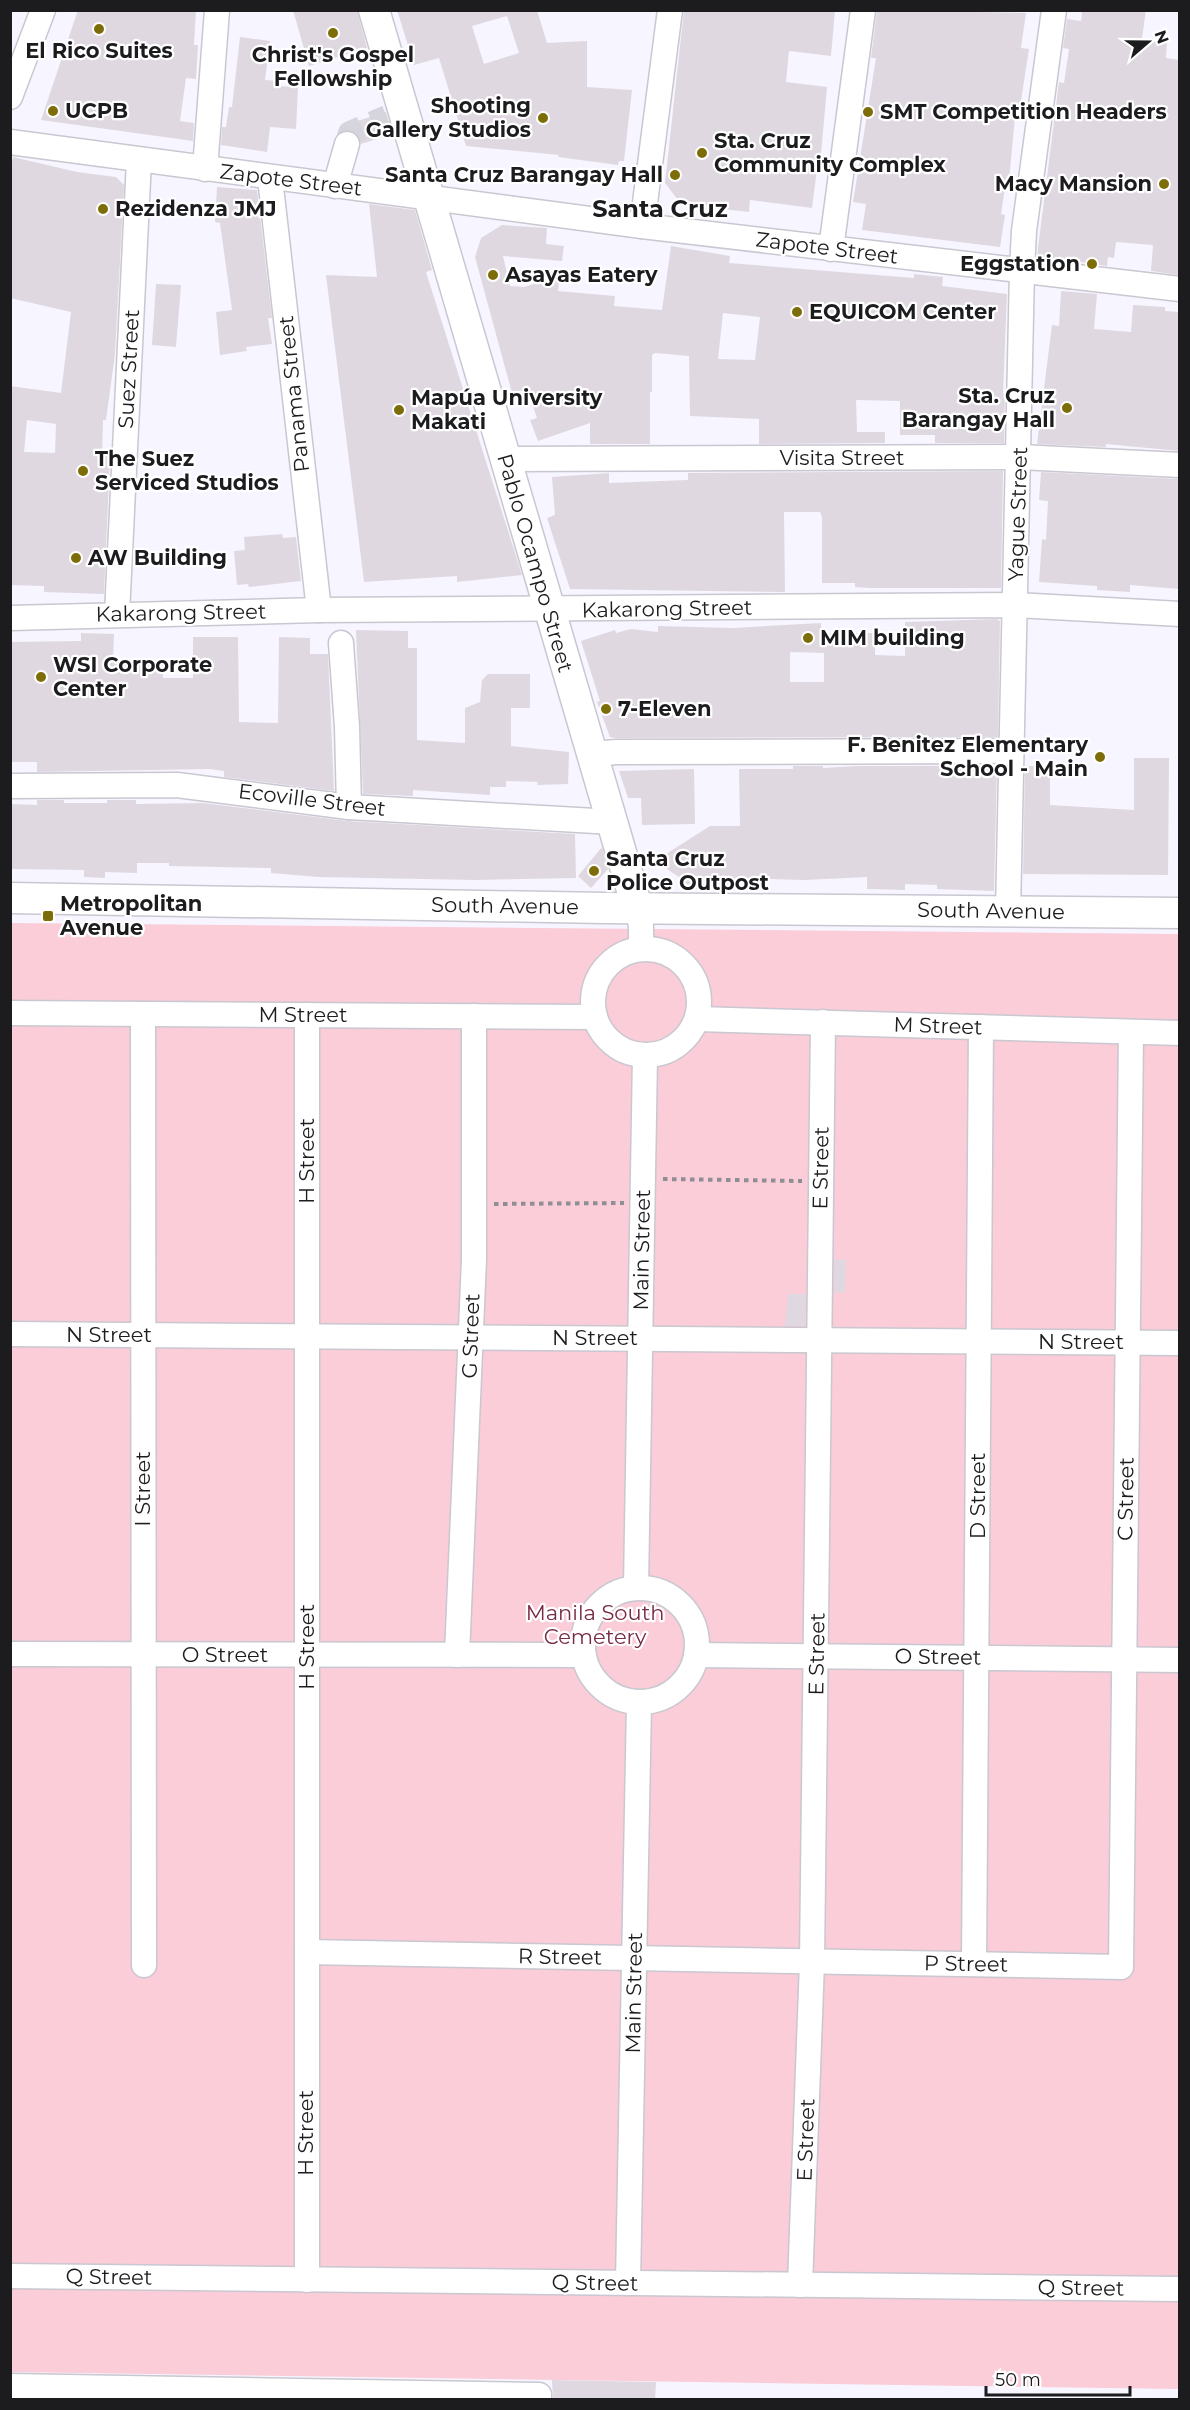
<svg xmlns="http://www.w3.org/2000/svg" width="1190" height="2410" viewBox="0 0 1190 2410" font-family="Montserrat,sans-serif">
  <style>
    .green { fill: #facdd8 }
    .building { fill: #e0d8e0; fill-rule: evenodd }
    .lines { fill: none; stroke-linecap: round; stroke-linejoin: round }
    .minor-tunnel { stroke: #d6d4dd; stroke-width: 24; stroke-dasharray: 24 12; stroke-linecap: butt }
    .minor-casing { stroke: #c9c7d0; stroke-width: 27 }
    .major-casing { stroke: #c9c7d0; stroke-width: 33 }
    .path { stroke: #908e95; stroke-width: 4; stroke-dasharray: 4.5 4.5; stroke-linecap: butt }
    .minor { stroke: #fff; stroke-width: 24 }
    .major { stroke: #fff; stroke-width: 30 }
    .poi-dot { fill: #7d6d08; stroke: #fff; stroke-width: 2 }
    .labels { text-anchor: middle; stroke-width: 4.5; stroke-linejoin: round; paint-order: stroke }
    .poi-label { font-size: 21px; font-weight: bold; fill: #1c1b1e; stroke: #fff; text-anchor: start }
    .street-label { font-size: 21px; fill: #1c1b1e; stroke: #fff }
    .park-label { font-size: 21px; fill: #772945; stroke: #fff }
    .quarter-label { font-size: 24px; font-weight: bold; fill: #1c1b1e; stroke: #fff }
  </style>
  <rect width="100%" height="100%" fill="#f7f5ff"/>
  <!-- green -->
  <polygon class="green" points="11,923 1179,934 1179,2389 11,2372"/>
  <!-- building -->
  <g class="building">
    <polygon points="78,10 196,10 194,45 198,45 196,79 186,78 180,121 194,123 193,141 41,120"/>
    <polygon points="293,10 357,10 367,48 309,66"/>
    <path d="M397,10H537L547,43L587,41V87L632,90L624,161H619L618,165L558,157L559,155L466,146L439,58L414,65ZM507,16L519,53L484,64L472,26Z"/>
    <polygon points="684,10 835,10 831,56 789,51 786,82 827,87 821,154 819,154 812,208 750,200 749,212 731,210 678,200 665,183"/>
    <polygon points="877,10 1026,13 1021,48 1029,49 1020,107 1016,106 1009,181 1006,181 1001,214 1005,215 1000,247 862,230 866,204 853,202 876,58 871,58"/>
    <polygon points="1082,10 1146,10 1142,38 1167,41 1166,58 1179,60 1179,275 1151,271 1153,245 1116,242 1114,258 1108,257 1107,266 1037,256 1059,82 1064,83 1069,49 1063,48 1067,19 1081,21"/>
    <polygon points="240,37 270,41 265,80 277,81 277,86 298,87 296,129 270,127 267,152 221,145 222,127 226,127 229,107 232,107"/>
    <polygon points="386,112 392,134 361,144 357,134 343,130 341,126"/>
    <path d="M13,157L77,172L116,177L124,185L115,354L106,420H103L102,455H110L104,594L44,592V586L10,585V386L61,393L71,312L10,298V170ZM27,420L56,424L55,453L24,452Z"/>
    <polygon points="217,187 257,190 272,318 268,318 272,344 246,347 247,351 220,355 216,312 232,310 220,223 215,222"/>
    <polygon points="369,204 415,210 432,270 426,272 522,575 457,582 457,576 364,582 326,275 377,277"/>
    <path d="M502,225L547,228L546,244L564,246L562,261L503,256L510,286L524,287L560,276L558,291L615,296L614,306L662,310L671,246L730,256L729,263L914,278V274L943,277L942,286L1007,294L1003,393H1005L1004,443H935V435H900V401L856,400L857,432H885V443L759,444V419L690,416L689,356L655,353L652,355V392H650V444H590V423L538,441L530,420L537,418L527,389L512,393L475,257L481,238ZM723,313L760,317L755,360L718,359Z"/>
    <polygon points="156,284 181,285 176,347 152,345"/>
    <polygon points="1061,291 1097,294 1094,329 1131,332 1133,305 1165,307 1165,311 1179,312 1179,451 1106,444 1106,447 1037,444 1052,325 1059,326"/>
    <polygon points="1003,471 1001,588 870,588 855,587 855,583 822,583 822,517 820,512 784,512 785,592 570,589 547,518 555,515 552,477 609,473 609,483 688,480 688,473"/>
    <polygon points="1041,472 1179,479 1179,589 1130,585 1130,592 1097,590 1097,586 1039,582 1042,539 1046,540 1048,501 1039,500"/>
    <polygon points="282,534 283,538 296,537 301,581 249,587 248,584 237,585 234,551 245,550 244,537"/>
    <path d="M997,619L1000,621L998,737L615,738L610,737L597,702L600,701L581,641L615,630L616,633L631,629L658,632V626L733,628L821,623V633H875V655L905,656V622ZM790,652L824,653V682H790Z"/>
    <polygon points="356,630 408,631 408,648 417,648 417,740 465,743 465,708 480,702 482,680 488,674 530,674 530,708 511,708 511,746 569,752 568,784 537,785 538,782 506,781 506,787 490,787 490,795 413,790 413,796 363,794"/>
    <polygon points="81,633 114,634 113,660 163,660 163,678 193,678 193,637 238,637 239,722 278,723 279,637 310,638 310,654 328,654 334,791 224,777 224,771 209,769 37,772 37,762 10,762 10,642 81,641"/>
    <polygon points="1134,758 1169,758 1168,875 1023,874 1025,766 1050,766 1050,805 1134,810"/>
    <polygon points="793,766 823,766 823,768 857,766 997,766 994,891 937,889 937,885 905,884 905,890 867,889 867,877 804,880 736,878 736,888 685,889 685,881 667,869 666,854 710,826 740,826 739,769 793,769"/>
    <polygon points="694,769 695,824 642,825 641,798 628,798 619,771"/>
    <polygon points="37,800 64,800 64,803 107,803 107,800 136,800 136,804 203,803 348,821 575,834 576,878 475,880 318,877 271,873 271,868 169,866 169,863 137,863 137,873 105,872 105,878 84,877 84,870 10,869 10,804 37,805"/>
    <polygon points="602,847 608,869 591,888 578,876"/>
    <polygon points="846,1259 845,1292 834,1293 834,1260"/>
    <polygon points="788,1294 806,1294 805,1326 785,1326"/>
    <polygon points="552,2380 656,2382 655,2400 553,2400"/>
  </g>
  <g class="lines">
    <!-- minor-tunnel -->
    <polyline class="minor-tunnel" points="347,144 350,133 387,117"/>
    <!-- minor casing -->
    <g class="minor-casing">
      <g id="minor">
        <polyline points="10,97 43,10"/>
        <polyline points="10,142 642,226 1180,289"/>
        <polyline points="205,169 217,10"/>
        <polyline points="270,178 319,610"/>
        <polyline points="335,186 347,144"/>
        <polyline points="642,226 670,10"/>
        <polyline points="831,249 863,10"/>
        <polyline points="505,459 1020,457 1180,465"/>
        <polyline points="117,614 139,160"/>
        <polyline points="10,618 319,610 1015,605 1180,614"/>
        <polyline points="341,643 347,727 349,807"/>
        <polyline points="592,754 617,752 1010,751"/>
        <polyline points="10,786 177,785 349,807 613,822"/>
        <polyline points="637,907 641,926 641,949"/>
        <polyline points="1008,911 1022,270 1024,231 1054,10"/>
        <circle cx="646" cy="1002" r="53"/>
        <polyline points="10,1013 595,1017"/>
        <polyline points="143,1014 144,1965"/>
        <polyline points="697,1019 1180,1033"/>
        <polyline points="10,1334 1180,1343"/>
        <polyline points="636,1587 645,1056"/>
        <circle cx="640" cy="1645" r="57"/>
        <polyline points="10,1654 583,1655"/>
        <polyline points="457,1655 474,1259 474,1016"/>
        <polyline points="696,1655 1180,1660"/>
        <polyline points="307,1952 1121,1967 1131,1032"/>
        <polyline points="974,1964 981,1027"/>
        <polyline points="10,2276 1180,2289"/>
        <polyline points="307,2280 307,1015"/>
        <polyline points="628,2283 639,1703"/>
        <polyline points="800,2285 812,1962 823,1022"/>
        <polyline points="10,2386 539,2395 539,2400"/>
      </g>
    </g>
    <!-- major casing -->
    <g class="major-casing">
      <g id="major">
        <polyline points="374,10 637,907"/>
        <polyline points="10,898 605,908 1180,913"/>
      </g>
    </g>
    <!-- path -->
    <g class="path">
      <polyline points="663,1179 802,1181"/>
      <polyline points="494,1204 624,1203"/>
    </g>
    <!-- minor -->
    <use href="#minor" class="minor"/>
    <!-- major -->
    <use href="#major" class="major"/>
  </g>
  <!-- markers -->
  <g class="poi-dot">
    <circle cx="99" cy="29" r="6"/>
    <circle cx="333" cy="33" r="6"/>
    <circle cx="53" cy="111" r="6"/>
    <circle cx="868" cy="112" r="6"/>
    <circle cx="543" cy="118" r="6"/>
    <circle cx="702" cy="153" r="6"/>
    <circle cx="675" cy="175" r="6"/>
    <circle cx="1164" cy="184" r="6"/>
    <circle cx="103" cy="209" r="6"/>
    <circle cx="1092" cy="264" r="6"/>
    <circle cx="493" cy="275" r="6"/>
    <circle cx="797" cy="312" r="6"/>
    <circle cx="1067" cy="408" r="6"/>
    <circle cx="399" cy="410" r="6"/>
    <circle cx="83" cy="471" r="6"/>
    <circle cx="76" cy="558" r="6"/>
    <circle cx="808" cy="638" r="6"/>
    <circle cx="41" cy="677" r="6"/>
    <circle cx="606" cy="709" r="6"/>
    <circle cx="1100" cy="757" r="6"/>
    <circle cx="594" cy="871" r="6"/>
    <rect x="42" y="910" width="12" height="12" rx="3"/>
  </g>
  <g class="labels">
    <!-- poi labels -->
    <g class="poi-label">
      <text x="99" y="58" text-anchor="middle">El Rico Suites</text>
      <text x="333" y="62" text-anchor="middle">Christ's Gospel<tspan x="333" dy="24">Fellowship</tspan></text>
      <text x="531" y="113" text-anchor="end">Shooting<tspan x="531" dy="24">Gallery Studios</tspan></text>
      <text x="65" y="118">UCPB</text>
      <text x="880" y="119">SMT Competition Headers</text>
      <text x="714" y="148">Sta. Cruz<tspan x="714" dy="24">Community Complex</tspan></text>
      <text x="663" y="182" text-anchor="end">Santa Cruz Barangay Hall</text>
      <text x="1152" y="191" text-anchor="end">Macy Mansion</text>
      <text x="115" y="216">Rezidenza JMJ</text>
      <text x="1080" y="271" text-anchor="end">Eggstation</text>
      <text x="505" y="282">Asayas Eatery</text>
      <text x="809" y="319">EQUICOM Center</text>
      <text x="1055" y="403" text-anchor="end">Sta. Cruz<tspan x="1055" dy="24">Barangay Hall</tspan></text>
      <text x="411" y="405">Mapúa University<tspan x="411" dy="24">Makati</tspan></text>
      <text x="95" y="466">The Suez<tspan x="95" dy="24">Serviced Studios</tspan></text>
      <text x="88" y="565">AW Building</text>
      <text x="820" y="645">MIM building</text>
      <text x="53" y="672">WSI Corporate<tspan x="53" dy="24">Center</tspan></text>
      <text x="618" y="716">7-Eleven</text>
      <text x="1088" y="752" text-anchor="end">F. Benitez Elementary<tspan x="1088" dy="24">School - Main</tspan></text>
      <text x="606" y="866">Santa Cruz<tspan x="606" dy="24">Police Outpost</tspan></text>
      <text x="60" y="911">Metropolitan<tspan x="60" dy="24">Avenue</tspan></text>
    </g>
    <!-- street labels -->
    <g class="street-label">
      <text transform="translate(291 180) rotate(7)" y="7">Zapote Street</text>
      <text transform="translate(827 248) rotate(7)" y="7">Zapote Street</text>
      <text transform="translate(129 369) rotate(-87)" y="7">Suez Street</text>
      <text transform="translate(294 394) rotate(-96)" y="7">Panama Street</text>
      <text x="842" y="465">Visita Street</text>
      <text transform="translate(1018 514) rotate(-88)" y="7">Yague Street</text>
      <text transform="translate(535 563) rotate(74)" y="7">Pablo Ocampo Street</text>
      <text transform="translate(667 609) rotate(-1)" y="7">Kakarong Street</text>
      <text transform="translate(181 613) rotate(-1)" y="7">Kakarong Street</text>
      <text transform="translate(312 800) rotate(7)" y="7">Ecoville Street</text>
      <text transform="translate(505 906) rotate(1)" y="7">South Avenue</text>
      <text transform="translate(991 911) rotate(1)" y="7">South Avenue</text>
      <text x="303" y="1022">M Street</text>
      <text transform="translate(938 1026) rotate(2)" y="7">M Street</text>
      <text transform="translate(307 1161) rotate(-90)" y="7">H Street</text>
      <text transform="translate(821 1168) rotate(-89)" y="7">E Street</text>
      <text transform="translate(642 1250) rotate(-89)" y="7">Main Street</text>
      <text x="109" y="1342">N Street</text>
      <text transform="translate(471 1336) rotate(-88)" y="7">G Street</text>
      <text x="595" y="1345">N Street</text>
      <text x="1081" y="1349">N Street</text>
      <text transform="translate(143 1489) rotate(-90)" y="7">I Street</text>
      <text transform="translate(978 1496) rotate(-90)" y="7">D Street</text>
      <text transform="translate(1126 1499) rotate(-89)" y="7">C Street</text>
      <text transform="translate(307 1647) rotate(-90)" y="7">H Street</text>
      <text transform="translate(817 1654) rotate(-89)" y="7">E Street</text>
      <text x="225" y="1662">O Street</text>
      <text transform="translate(938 1657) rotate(1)" y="7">O Street</text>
      <text transform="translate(560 1957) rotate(1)" y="7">R Street</text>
      <text transform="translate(966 1964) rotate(1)" y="7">P Street</text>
      <text transform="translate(634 1993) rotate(-89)" y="7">Main Street</text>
      <text transform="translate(306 2133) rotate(-90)" y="7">H Street</text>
      <text transform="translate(806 2140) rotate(-88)" y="7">E Street</text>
      <text transform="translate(109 2277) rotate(1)" y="7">Q Street</text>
      <text transform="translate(595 2283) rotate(1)" y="7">Q Street</text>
      <text transform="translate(1081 2288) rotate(1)" y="7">Q Street</text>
    </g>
    <!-- park labels -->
    <g class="park-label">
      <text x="595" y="1620">Manila South<tspan x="595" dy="24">Cemetery</tspan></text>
    </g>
    <!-- quarter labels -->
    <g class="quarter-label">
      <text x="660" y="217">Santa Cruz</text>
    </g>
  </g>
  <!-- border -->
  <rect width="1190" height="2410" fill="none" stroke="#1c1b1e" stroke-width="24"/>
  <!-- north arrow -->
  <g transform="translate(1148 42) rotate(70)" stroke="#ffffff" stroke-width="4.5" paint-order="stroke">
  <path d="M0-4.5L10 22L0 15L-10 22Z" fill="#1c1b1e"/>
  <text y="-9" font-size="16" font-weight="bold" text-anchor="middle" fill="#1c1b1e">N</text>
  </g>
  <!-- scale -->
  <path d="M986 2386v9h144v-9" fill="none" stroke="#1c1b1e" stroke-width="3"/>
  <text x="995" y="2386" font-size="18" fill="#1c1b1e" stroke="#ffffff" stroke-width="4.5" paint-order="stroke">50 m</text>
</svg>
